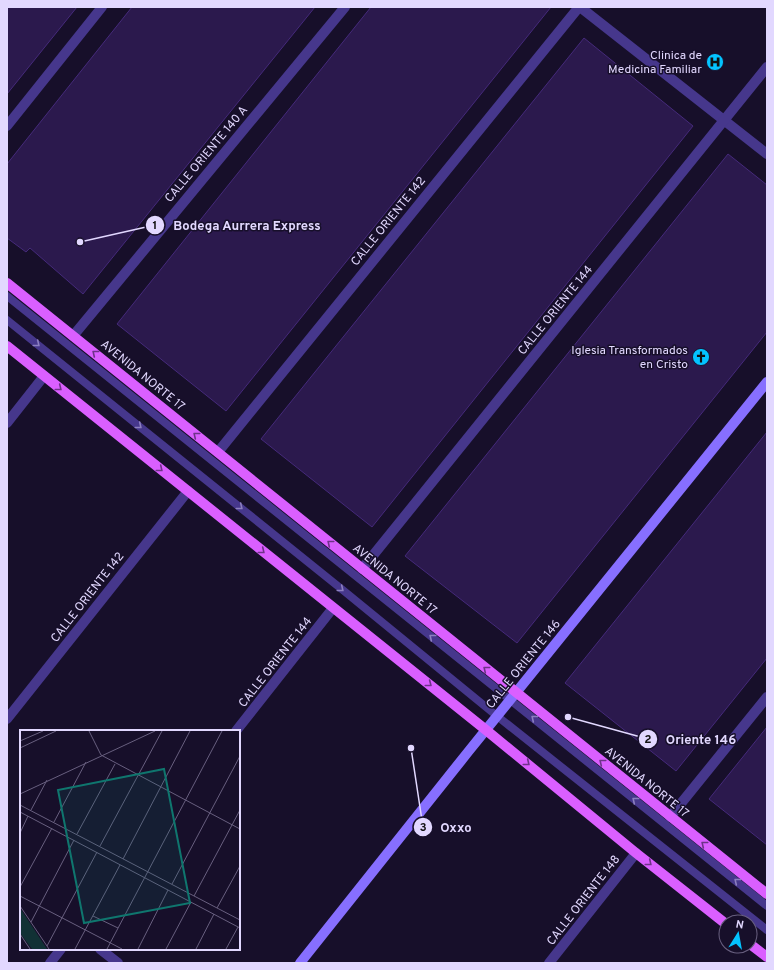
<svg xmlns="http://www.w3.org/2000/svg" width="774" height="970" viewBox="0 0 774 970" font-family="Overpass,sans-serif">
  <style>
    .building { fill: #2b194d; stroke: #452a7a }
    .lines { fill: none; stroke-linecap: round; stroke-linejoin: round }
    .lane { stroke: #46378c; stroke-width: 8 }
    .street { stroke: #46378c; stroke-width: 10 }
    .secondary { stroke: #876fff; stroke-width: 10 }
    .primary { stroke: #da5fff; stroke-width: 10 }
    .oneway { stroke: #8c7fc0 }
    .oneway2 { stroke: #6f338a }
    .labels { text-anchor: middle; stroke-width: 3; stroke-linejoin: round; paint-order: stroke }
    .poi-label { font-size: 12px; fill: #e2d8ff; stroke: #170f2a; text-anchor: end }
    .street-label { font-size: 12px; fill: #e2d8ff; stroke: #170f2a }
    .inset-road { fill: none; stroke: #685f7f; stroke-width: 1 }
    .view { fill: #0f766e; fill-opacity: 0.15; stroke: #0f766e; stroke-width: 2 }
    .inset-edge { fill: none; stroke: #e2d8ff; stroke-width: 2 }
    .leader { fill: none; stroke: #e2d8ff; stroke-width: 1.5 }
    .callout-dot { fill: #e2d8ff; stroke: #170f2a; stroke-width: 1.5 }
    .mark-label { font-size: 12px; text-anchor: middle; font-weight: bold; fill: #111 }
    .callout-label { font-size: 13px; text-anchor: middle; font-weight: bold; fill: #e2d8ff; stroke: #170f2a; stroke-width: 3; stroke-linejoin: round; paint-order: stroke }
  </style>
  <rect width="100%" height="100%" fill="#170f2a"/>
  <!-- building -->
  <g class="building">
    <polygon points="7,7 77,7 7,94"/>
    <polygon points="132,7 315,7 83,294 30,248 26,252 7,238 7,164"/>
    <polygon points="371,7 551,7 226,411 117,324"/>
    <polygon points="584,38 693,126 372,527 261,439"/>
    <polygon points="728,154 767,185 767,332 517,643 405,556"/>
    <polygon points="767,432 767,658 676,771 565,683"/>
    <polygon points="767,727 767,845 709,799"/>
  </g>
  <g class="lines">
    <!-- lane -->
    <g class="lane">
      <polyline points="7,296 767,906"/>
      <polyline points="7,320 344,591 497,716 767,930"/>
    </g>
    <!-- street -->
    <g class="street">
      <polyline points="580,7 767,154"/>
      <polyline points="7,126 102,7"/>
      <polyline points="73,336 345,7"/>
      <polyline points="7,423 44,376"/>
      <polyline points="218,452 579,7"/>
      <polyline points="362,569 767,67"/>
      <polyline points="7,719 188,491"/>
      <polyline points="236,731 333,608"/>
      <polyline points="670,817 767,697"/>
      <polyline points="100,949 118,963"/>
      <polyline points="50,963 61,949"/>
      <polyline points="549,963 636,853"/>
    </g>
    <!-- secondary -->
    <polyline class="secondary" points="300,963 468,752 767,382"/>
    <!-- primary -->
    <g class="primary">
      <path d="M7,283C260,487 513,691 767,894"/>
      <polyline points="7,346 486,730 636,853 726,924"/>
      <polyline points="750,944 767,957"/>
    </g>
  </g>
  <!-- one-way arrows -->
  <defs><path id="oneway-chevron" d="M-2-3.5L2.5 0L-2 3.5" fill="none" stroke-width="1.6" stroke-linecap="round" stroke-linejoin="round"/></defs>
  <g class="oneway">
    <use href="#oneway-chevron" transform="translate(37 344) rotate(39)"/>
    <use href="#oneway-chevron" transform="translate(139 426) rotate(39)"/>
    <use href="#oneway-chevron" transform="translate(240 507) rotate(39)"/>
    <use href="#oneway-chevron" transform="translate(341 589) rotate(39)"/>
    <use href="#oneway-chevron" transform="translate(432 637) rotate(-141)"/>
    <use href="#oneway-chevron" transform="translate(534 718) rotate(-141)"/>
    <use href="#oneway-chevron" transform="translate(635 800) rotate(-141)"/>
    <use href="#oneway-chevron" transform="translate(737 881) rotate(-141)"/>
  </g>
  <g class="oneway2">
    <use href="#oneway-chevron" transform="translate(95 353) rotate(-141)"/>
    <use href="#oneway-chevron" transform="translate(59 388) rotate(39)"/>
    <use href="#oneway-chevron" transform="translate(196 435) rotate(-141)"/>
    <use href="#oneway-chevron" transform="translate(160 469) rotate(39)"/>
    <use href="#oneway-chevron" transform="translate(330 543) rotate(-141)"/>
    <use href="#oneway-chevron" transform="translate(262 551) rotate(39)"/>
    <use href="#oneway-chevron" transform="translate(486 669) rotate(-141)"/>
    <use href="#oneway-chevron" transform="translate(429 684) rotate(38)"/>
    <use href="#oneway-chevron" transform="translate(602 762) rotate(-141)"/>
    <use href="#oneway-chevron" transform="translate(527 763) rotate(39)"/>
    <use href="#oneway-chevron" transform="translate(704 844) rotate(-141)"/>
    <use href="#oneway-chevron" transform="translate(649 863) rotate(39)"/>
  </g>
  <!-- icons -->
  <defs>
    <g id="hospital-disc" transform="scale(0.9)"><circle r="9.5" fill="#04c3ff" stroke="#170f2a"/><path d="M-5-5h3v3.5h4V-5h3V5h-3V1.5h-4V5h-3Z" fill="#111"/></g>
    <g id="church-disc" transform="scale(0.9)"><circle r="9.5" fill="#04c3ff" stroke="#170f2a"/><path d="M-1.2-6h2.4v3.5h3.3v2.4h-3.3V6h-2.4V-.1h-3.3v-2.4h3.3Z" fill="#111"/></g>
  </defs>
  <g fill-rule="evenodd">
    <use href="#hospital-disc" x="715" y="62"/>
    <use href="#church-disc" x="701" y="357"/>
  </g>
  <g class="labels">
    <!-- poi labels -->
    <g class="poi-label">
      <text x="702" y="59">Clinica de<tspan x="702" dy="14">Medicina Familiar</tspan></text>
      <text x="688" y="354">Iglesia Transformados<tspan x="688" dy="14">en Cristo</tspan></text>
    </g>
    <!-- street labels -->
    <g class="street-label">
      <text transform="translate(206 154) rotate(-50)" y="4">CALLE ORIENTE 140 A</text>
      <text transform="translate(388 221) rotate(-51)" y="4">CALLE ORIENTE 142</text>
      <text transform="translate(555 310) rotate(-51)" y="4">CALLE ORIENTE 144</text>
      <text transform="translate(143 375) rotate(39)" y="4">AVENIDA NORTE 17</text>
      <text transform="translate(395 579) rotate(39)" y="4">AVENIDA NORTE 17</text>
      <text transform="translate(87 597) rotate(-52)" y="4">CALLE ORIENTE 142</text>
      <text transform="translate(275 662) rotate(-52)" y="4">CALLE ORIENTE 144</text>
      <text transform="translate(523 664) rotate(-51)" y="4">CALLE ORIENTE 146</text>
      <text transform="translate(647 782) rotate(39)" y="4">AVENIDA NORTE 17</text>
      <text transform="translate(583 900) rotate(-52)" y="4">CALLE ORIENTE 148</text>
    </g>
  </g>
  <!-- overview -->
  <g transform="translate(20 730)">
    <rect width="220" height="220" fill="#170f2a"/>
    <path d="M0,178L27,219H12L0,203Z" fill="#113135"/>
    <path class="inset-road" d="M69,1L81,25L220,99M0,11L23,1M0,18L36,1M0,64L135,1M0,75L220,190M11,80L27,50M0,82L220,198M34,92L66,32M0,103L8,86M57,104L95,34M80,116L142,1M103,129L170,1M152,154L220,26M0,157L32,98M0,166L102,219M174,166L220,80M0,176L29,219M197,178L220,136M73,186L98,198M11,192L54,110M0,204L10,219M27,216L77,122M55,219L100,135M87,219L202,1M118,219L148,160M146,219L171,172M176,219L194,184M206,219L218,197"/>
    <path class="view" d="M144,39L170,173L64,193L38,60Z"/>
    <rect width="220" height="220" class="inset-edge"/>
  </g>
  <!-- callouts -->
  <path class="leader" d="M80 242L155 225M568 717L648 739M411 748L423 827"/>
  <g class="callout-dot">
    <circle cx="80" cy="242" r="4"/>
    <circle cx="568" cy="717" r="4"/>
    <circle cx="411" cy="748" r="4"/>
    <circle cx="155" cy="225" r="10"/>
    <circle cx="648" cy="739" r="10"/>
    <circle cx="423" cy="827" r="10"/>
  </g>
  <g class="mark-label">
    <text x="155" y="229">1</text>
    <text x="648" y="743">2</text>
    <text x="423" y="831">3</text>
  </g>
  <g class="callout-label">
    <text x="247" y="230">Bodega Aurrera Express</text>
    <text x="701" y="744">Oriente 146</text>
    <text x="456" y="832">Oxxo</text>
  </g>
  <!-- border -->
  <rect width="774" height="970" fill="none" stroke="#e2d8ff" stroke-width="16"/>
  <!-- north arrow -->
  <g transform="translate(738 934) rotate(11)"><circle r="19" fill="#170f2a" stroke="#685f7f"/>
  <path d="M0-3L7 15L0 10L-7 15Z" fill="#04c3ff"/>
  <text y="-6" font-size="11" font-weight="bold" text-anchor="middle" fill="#e2d8ff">N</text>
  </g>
</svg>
